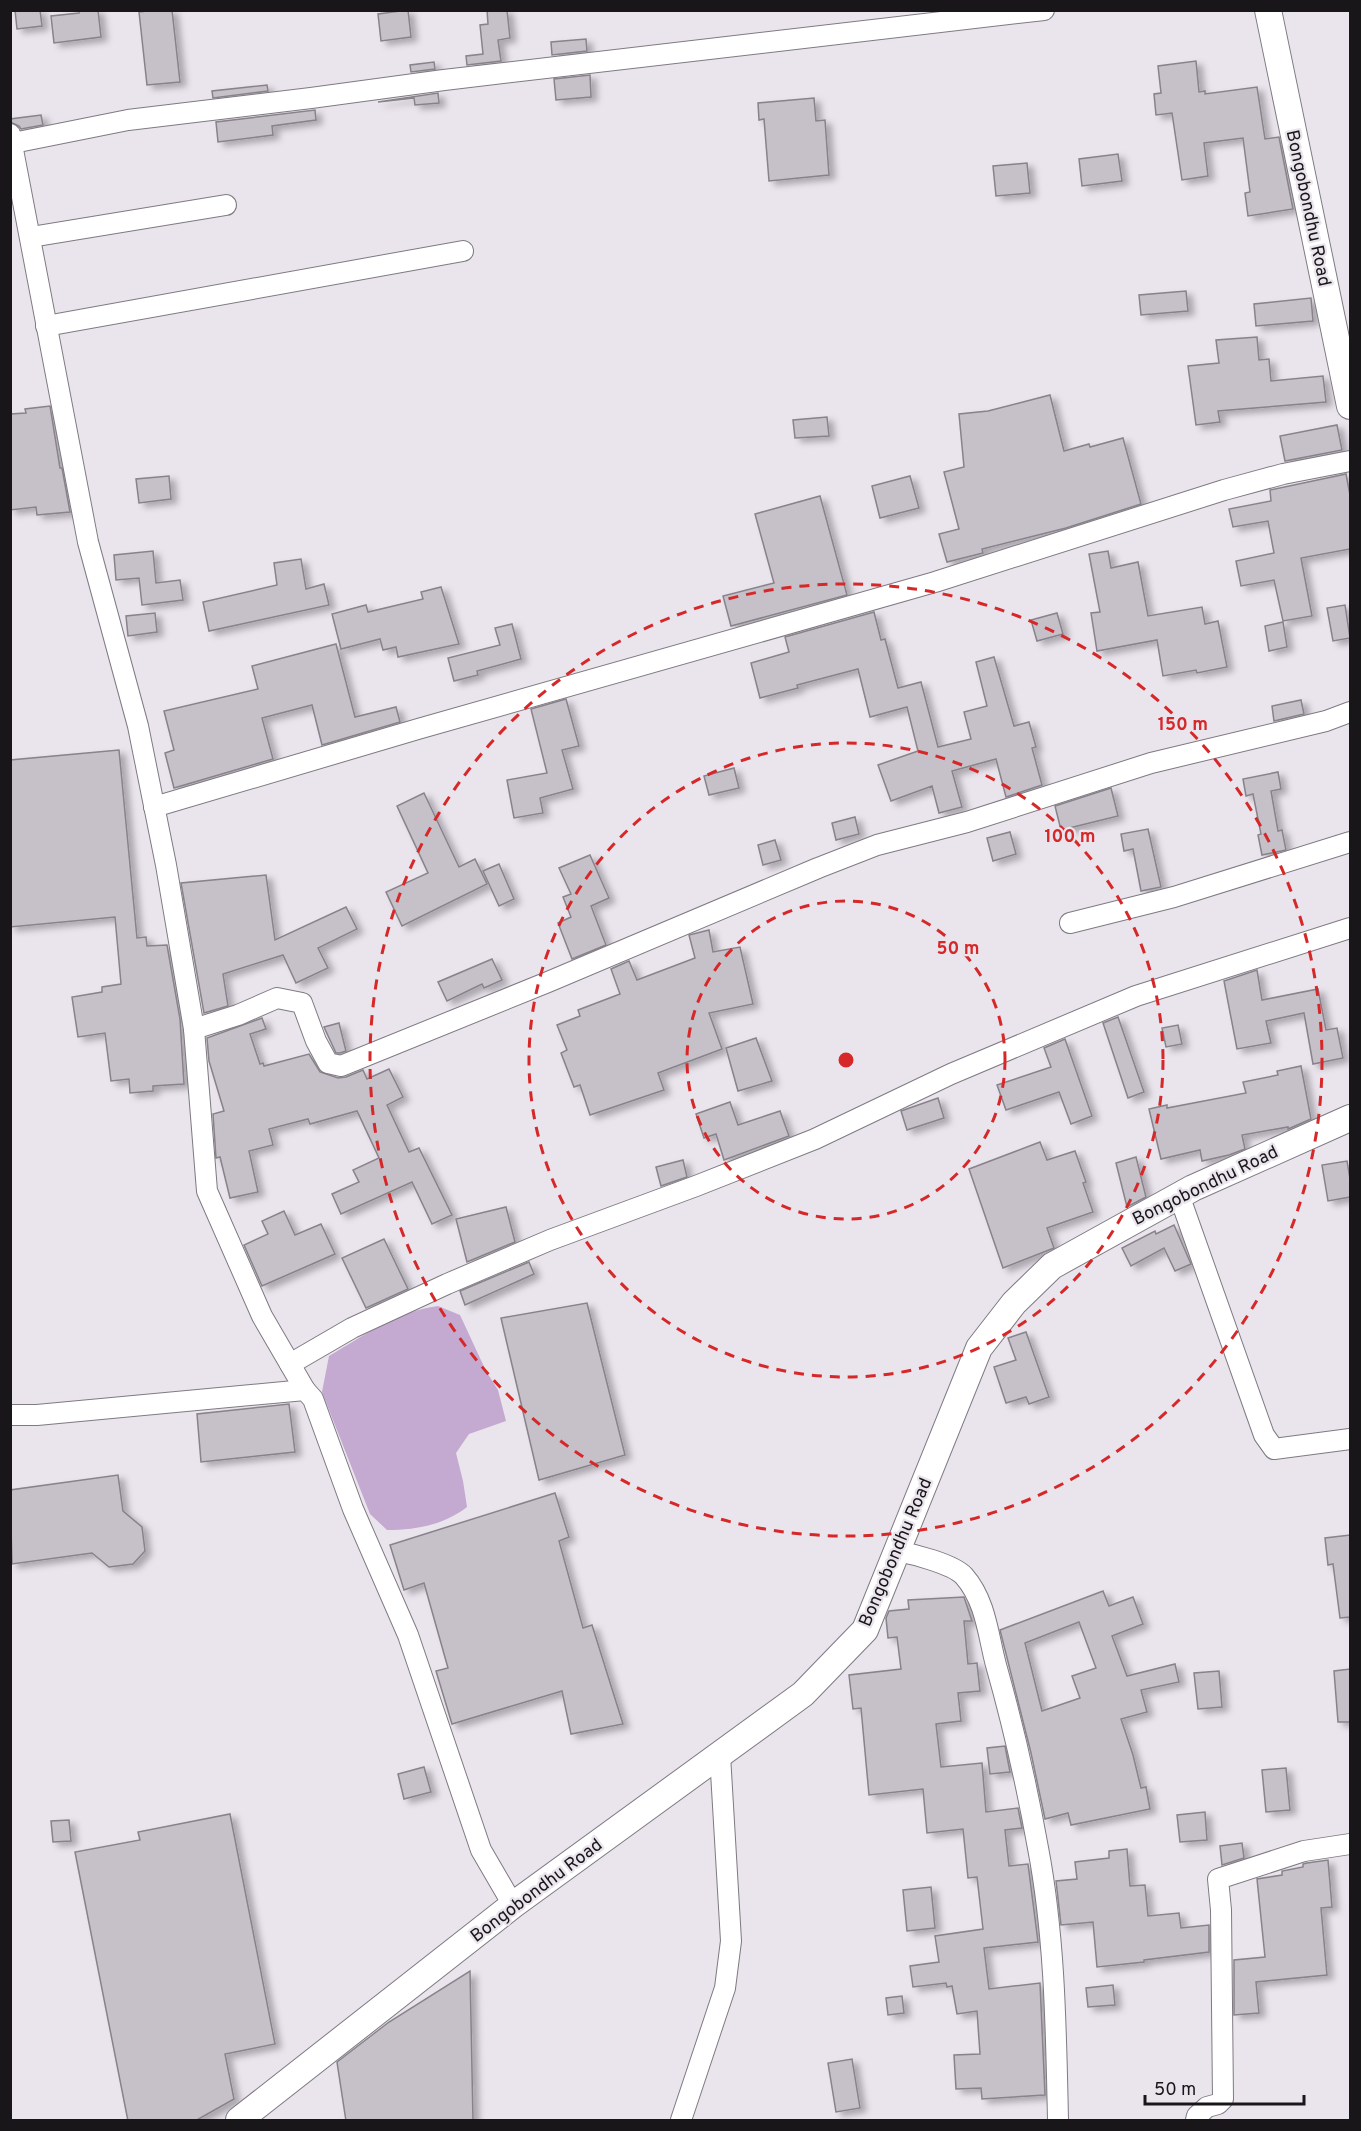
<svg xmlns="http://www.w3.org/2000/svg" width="1361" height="2131" viewBox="0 0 1361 2131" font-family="Overpass,sans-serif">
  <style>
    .water { fill: #c4a9d1 }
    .building { fill: #c6c0c9; stroke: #88828b; stroke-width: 1.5; fill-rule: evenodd; filter: url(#shadow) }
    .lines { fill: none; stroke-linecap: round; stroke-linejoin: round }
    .minor-casing { stroke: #7f7a82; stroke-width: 22 }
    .tertiary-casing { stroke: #7f7a82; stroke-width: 28 }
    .minor { stroke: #fff; stroke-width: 20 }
    .tertiary { stroke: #fff; stroke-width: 26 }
    .ring { fill: none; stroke: #d62828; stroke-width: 3; stroke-dasharray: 10 8 }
    .labels { text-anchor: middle; stroke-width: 4.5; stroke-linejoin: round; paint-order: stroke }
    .street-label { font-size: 18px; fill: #181619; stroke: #eae4ed }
    .centre { fill: #d62828; stroke: #eae4ed; stroke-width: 3 }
    .ring-label { font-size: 18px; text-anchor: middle; font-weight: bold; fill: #d62828; stroke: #eae4ed; stroke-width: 4.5; stroke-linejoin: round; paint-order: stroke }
  </style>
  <defs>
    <filter id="shadow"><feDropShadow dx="6" dy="4" stdDeviation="3" flood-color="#0004"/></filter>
  </defs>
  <rect width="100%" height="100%" fill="#eae4ed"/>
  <!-- water -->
  <path class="water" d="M438,1306L460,1315L486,1371L498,1390L506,1421L469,1434L456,1453L463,1481L467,1507C444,1525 416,1530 387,1530L370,1514L322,1392L329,1356C363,1336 398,1311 438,1306Z"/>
  <!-- building -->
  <g class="building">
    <polygon points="15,10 40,10 42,26 17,29"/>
    <polygon points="79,10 98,10 101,37 54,43 51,16 79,13"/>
    <polygon points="155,10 172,10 180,82 147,85 139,12"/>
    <polygon points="408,10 411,37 381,41 378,14"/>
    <polygon points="487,10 507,10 510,38 498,40 501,61 467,65 466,56 483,54 480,25 488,24"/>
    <polygon points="586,39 587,51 552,55 551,42"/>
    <polygon points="1196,61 1199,92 1205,91 1205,94 1257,87 1265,139 1279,137 1293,209 1248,216 1245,193 1250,192 1243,138 1204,143 1208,176 1182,180 1172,113 1156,115 1154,94 1161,93 1158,66"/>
    <polygon points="434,62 435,69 411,72 410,65"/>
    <polygon points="590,75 591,97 556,100 554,79"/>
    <polygon points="267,85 268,91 213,98 212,91"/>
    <polygon points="438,93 439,103 415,105 414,98 378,102"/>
    <polygon points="814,98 816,121 825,120 829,175 769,181 764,119 759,120 758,103"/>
    <polygon points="315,110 316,120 272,126 273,135 218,142 216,122"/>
    <polygon points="41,115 43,125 21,129 19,126 10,122 10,119"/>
    <polygon points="1118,154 1122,181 1082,186 1079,159"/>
    <polygon points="1027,163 1030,193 996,196 993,166"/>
    <polygon points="1186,291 1188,311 1141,315 1139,295"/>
    <polygon points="1311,298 1313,321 1256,326 1254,304"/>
    <polygon points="1257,337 1259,360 1269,359 1271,381 1323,376 1326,402 1218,411 1220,422 1196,425 1188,366 1219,363 1216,340"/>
    <polygon points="1050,395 1064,451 1089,444 1090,447 1123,438 1141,504 1066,528 982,549 983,553 947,562 939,534 959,529 944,472 964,467 959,414 988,411"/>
    <polygon points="50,406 60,468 62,468 70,512 37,515 36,507 10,510 10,414 26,413 25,409"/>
    <polygon points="827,417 829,436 795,438 793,420"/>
    <polygon points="1337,425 1342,450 1285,461 1280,436"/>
    <polygon points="1346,474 1350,495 1350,549 1301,558 1312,616 1283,621 1274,580 1241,586 1236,561 1274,553 1268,521 1233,527 1229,509 1271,501 1270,490"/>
    <polygon points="169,476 171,499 139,503 136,479"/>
    <polygon points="910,476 919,508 880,518 872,486"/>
    <polygon points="820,496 847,595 731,626 723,596 774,583 755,514"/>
    <polygon points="153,551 156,583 180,580 183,600 142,605 139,578 116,580 114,555"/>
    <polygon points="1108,551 1111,568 1138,562 1148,616 1202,607 1205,624 1218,621 1227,667 1197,673 1196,670 1163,676 1157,640 1097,651 1091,613 1100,612 1089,554"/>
    <polygon points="301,559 306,589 324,584 329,605 209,631 203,602 277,585 274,563"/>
    <polygon points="441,587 459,644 398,657 396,647 383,650 380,639 341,649 332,614 366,605 368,612 423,599 421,592"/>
    <polygon points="1345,605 1350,638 1333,641 1327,608"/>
    <polygon points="874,612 881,640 885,639 898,688 921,682 938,747 971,739 964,712 987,706 976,662 994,657 1014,726 1029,722 1036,747 1032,748 1042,785 1006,797 996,759 952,771 962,807 939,813 932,786 891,801 878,765 918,751 907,707 870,717 858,669 797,685 798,688 760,698 751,663 789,652 785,637"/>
    <polygon points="155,613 157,632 128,636 126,616"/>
    <polygon points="1057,613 1063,634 1037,641 1031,620"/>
    <polygon points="1283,622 1287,647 1269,651 1265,626"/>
    <polygon points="512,624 521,659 477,671 478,675 454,681 448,658 500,645 495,628"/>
    <polygon points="336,644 355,717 396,707 400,722 322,745 312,705 262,718 273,759 174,788 165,753 174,750 164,711 258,689 252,666"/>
    <polygon points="566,699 579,746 562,750 573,789 540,798 543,813 514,818 507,780 547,773 531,709"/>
    <polygon points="1301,700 1304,714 1274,721 1272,706"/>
    <polygon points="119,750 137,938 146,937 147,946 167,945 180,1019 184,1084 153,1086 153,1091 130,1093 129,1079 111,1081 105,1033 78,1037 72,997 102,992 102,987 121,984 115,917 10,927 10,760"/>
    <polygon points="734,768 739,788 709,795 704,776"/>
    <polygon points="1278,772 1281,789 1271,791 1278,831 1282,830 1286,850 1262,855 1258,835 1261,834 1253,794 1246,796 1243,779"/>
    <polygon points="1111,788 1118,816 1061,830 1055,806"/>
    <polygon points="424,793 459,867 475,859 487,884 402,926 386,892 428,873 397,806"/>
    <polygon points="855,817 859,834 836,840 832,823"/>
    <polygon points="1148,829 1161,887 1141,891 1133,849 1124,851 1121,834"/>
    <polygon points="1010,832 1016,854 993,861 987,838"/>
    <polygon points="775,840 781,860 763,865 758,845"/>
    <polygon points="590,855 609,898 591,906 606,945 572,959 558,923 571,917 563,897 571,894 559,868"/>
    <polygon points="499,864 514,899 499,906 483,871"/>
    <polygon points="266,875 275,940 346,907 357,929 318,948 328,968 296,983 283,955 223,974 228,1006 204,1013 181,883"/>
    <polygon points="709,930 713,952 740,947 753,1004 709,1013 722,1049 658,1073 664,1090 590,1115 580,1085 574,1087 561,1053 567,1050 557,1025 580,1016 578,1010 620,994 611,969 629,961 637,980 695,958 689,935"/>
    <polygon points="492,959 502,980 484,988 482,984 447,1001 438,982"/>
    <polygon points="1257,970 1262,1000 1318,989 1326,1030 1337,1028 1343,1058 1313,1064 1304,1013 1266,1021 1271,1043 1237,1049 1224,981"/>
    <polygon points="1118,1017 1144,1092 1128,1098 1103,1023"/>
    <polygon points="262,1018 266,1029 250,1034 260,1064 263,1063 264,1066 309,1054 320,1072 338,1078 346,1077 363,1070 367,1079 389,1069 403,1097 387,1105 409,1152 419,1148 452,1215 432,1224 412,1182 341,1214 332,1194 359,1182 353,1170 379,1158 357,1111 310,1124 308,1119 269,1129 273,1145 249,1151 258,1192 230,1198 220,1157 216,1158 213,1114 224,1111 209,1061 207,1038"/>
    <polygon points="339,1023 346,1051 340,1053 336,1053 324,1027"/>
    <polygon points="1178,1025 1182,1044 1166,1047 1162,1028"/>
    <polygon points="756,1038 772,1081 738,1091 726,1048"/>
    <polygon points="1065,1039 1092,1116 1071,1124 1059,1092 1006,1110 997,1085 1051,1067 1044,1048"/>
    <polygon points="1301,1066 1311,1119 1288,1129 1288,1127 1242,1135 1245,1149 1229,1155 1202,1161 1200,1150 1161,1159 1149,1109 1167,1105 1167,1108 1246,1093 1243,1082 1278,1075 1277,1071"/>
    <polygon points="938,1098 944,1118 907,1130 901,1111"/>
    <polygon points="730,1102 738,1125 780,1111 789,1136 724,1160 716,1134 704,1138 696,1114"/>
    <polygon points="1040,1142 1047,1160 1075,1151 1086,1182 1083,1183 1093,1212 1047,1228 1054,1248 1003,1268 969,1169"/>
    <polygon points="1136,1157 1146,1197 1127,1207 1116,1163"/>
    <polygon points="683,1160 687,1177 661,1186 656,1167"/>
    <polygon points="1347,1161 1350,1179 1350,1197 1328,1201 1322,1165"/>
    <polygon points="506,1207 515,1242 467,1262 456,1219"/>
    <polygon points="284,1211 295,1235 321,1224 335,1254 262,1286 244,1245 268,1234 262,1221"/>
    <polygon points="1174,1225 1191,1264 1175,1271 1164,1248 1131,1266 1122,1248 1155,1231 1156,1234"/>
    <polygon points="384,1239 408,1289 366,1308 342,1258"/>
    <polygon points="529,1262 534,1274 465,1305 460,1291"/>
    <polygon points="587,1303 625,1455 539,1480 501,1318"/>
    <polygon points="1026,1332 1049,1397 1029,1404 1026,1397 1006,1403 994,1367 1016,1360 1008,1338"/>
    <polygon points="289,1404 295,1452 201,1462 197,1414"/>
    <polygon points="118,1475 123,1511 142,1527 145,1551 133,1564 109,1567 92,1553 12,1564 10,1490"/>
    <polygon points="555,1493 569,1537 559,1541 583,1628 592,1625 623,1724 571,1734 562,1691 452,1724 436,1671 448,1668 424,1583 404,1590 390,1545"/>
    <polygon points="1350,1535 1350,1617 1340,1618 1333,1564 1328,1565 1325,1538"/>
    <path d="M1103,1591L1109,1606L1133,1597L1143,1624L1112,1636L1127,1676L1175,1664L1179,1682L1141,1690L1147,1712L1121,1719L1133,1755L1141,1788L1146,1787L1150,1809L1071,1825L1068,1813L1045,1819L1031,1753L1000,1630ZM1079,1622L1096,1668L1072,1676L1080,1698L1042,1711L1025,1643Z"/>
    <polygon points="964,1597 972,1621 964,1621 968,1664 977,1663 980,1691 958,1693 961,1721 936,1724 941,1767 982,1763 986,1812 1018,1808 1022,1828 1005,1830 1009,1866 1028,1864 1038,1942 984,1948 989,1989 1040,1983 1045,2095 982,2099 981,2088 956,2089 954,2055 980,2054 977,2011 957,2014 952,1986 947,1987 946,1983 913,1987 910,1966 939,1962 935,1936 983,1929 977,1877 968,1878 963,1829 927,1833 923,1789 869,1795 861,1708 853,1709 849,1675 901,1669 897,1637 888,1638 886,1618 889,1611 909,1609 908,1600"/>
    <polygon points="1350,1669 1350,1722 1338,1722 1334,1671"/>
    <polygon points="1219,1671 1222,1707 1198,1709 1194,1673"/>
    <polygon points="1005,1746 1010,1772 990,1774 987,1748"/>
    <polygon points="424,1767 431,1792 404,1799 398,1774"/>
    <polygon points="1286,1768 1290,1810 1266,1812 1262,1770"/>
    <polygon points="1205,1812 1207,1840 1180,1842 1177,1815"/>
    <polygon points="230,1814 275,2044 225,2054 234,2099 195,2121 128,2121 75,1852 140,1840 138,1832"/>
    <polygon points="69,1820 71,1841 53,1842 51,1821"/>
    <polygon points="1242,1843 1244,1858 1222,1865 1220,1846"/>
    <polygon points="1127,1849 1130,1886 1145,1885 1148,1916 1179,1913 1181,1928 1209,1925 1209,1952 1144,1960 1144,1962 1097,1967 1093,1922 1061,1925 1056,1881 1077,1879 1075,1862 1109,1858 1109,1851"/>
    <polygon points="1328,1860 1332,1907 1321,1908 1327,1975 1256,1982 1259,2013 1234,2015 1234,1960 1265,1957 1257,1879 1282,1875 1282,1871 1303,1867 1303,1864 1307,1863"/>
    <polygon points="931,1887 935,1928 907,1931 903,1890"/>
    <polygon points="470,1971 473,2121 346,2121 337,2062 389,2022"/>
    <polygon points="1113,1985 1115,2005 1088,2007 1086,1988"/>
    <polygon points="902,1996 904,2013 888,2015 886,1998"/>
    <polygon points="852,2059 860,2108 836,2112 828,2063"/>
  </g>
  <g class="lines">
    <!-- minor casing -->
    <g class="minor-casing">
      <g id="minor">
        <polyline points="10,134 88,542 138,726 166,865 194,1029 207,1191 262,1316 305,1390"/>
        <polyline points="13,143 128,120 311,98 444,80 1044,10"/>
        <polyline points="31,237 226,205"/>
        <polyline points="46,326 463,251"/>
        <polyline points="154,807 418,729 935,582 1224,490 1283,474 1350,461"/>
        <polyline points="1070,923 1174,897 1350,842"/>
        <polyline points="194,1029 238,1015 277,998 302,1003 316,1041 328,1063 341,1066 548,982 818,868 877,845 967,822 1151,763 1326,721 1350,712"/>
        <polyline points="1179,1195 1264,1435 1274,1449 1350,1439"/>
        <polyline points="290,1364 352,1328 447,1284 550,1240 696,1186 815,1139 951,1074 1136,996 1350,928"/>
        <polyline points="10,1415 37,1415 305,1390 313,1399 353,1509 408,1635 481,1850 513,1905"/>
        <path d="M897,1551C913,1554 953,1564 964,1576C986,1601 988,1635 996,1665C1013,1725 1027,1787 1038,1848C1055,1937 1056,2030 1058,2120"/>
        <polyline points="681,2120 725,1988 731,1941 720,1755"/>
        <polyline points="1196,2120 1197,2116 1207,2107 1218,2104 1223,2099 1221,1910 1218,1879 1304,1851 1350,1844"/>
      </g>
    </g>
    <!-- tertiary casing -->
    <g class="tertiary-casing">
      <g id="tertiary">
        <polyline points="1268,10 1350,406"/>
        <polyline points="239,2120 513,1905 803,1694 865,1630 979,1348 1014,1303 1052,1266 1193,1188 1350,1118"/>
      </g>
    </g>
    <!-- minor -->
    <use href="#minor" class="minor"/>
    <!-- tertiary -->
    <use href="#tertiary" class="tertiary"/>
  </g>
  <!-- distance rings -->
  <g class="ring">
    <circle cx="846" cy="1060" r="159"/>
    <circle cx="846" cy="1060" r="317"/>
    <circle cx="846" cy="1060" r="476"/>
  </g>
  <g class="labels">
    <!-- street labels -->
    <g class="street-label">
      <text transform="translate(1309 208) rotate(78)" y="6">Bongobondhu Road</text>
      <text transform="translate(1205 1185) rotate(-26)" y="6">Bongobondhu Road</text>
      <text transform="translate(895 1552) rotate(-67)" y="6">Bongobondhu Road</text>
      <text transform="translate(536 1890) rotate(-37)" y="6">Bongobondhu Road</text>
    </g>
  </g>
  <circle cx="846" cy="1060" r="9" class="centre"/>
  <g class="ring-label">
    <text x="1183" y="730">150 m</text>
    <text x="1070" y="842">100 m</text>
    <text x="958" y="954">50 m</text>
  </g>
  <!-- border -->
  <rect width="1361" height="2131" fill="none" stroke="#181619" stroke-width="24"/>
  <!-- scale -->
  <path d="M1145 2095v9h159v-9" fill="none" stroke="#181619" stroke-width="3"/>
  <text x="1154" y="2095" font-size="18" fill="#181619" stroke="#eae4ed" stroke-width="4.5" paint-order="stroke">50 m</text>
</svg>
